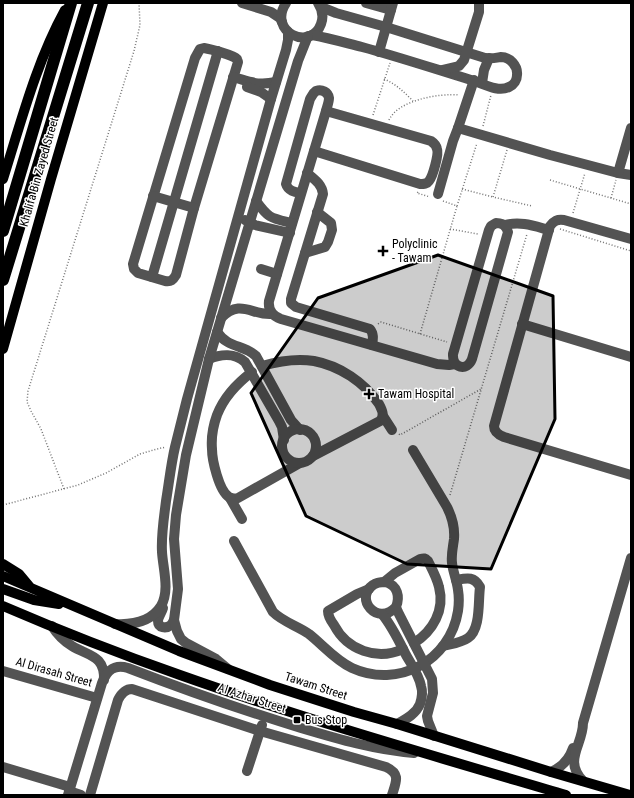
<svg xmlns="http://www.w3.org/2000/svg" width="634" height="798" viewBox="0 0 634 798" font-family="'Roboto Condensed',sans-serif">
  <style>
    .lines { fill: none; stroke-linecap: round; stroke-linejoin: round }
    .path { stroke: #757575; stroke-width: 1.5; stroke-dasharray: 1 2; stroke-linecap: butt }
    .minor { stroke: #535353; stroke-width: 10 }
    .major { stroke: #000; stroke-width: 10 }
    .highway { stroke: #000; stroke-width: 12 }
    .marked { fill: #000; fill-opacity: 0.2; stroke: #000; stroke-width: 3; stroke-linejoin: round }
    .poi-dot { fill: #000; stroke: #fff; stroke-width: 1.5 }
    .labels { text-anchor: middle; stroke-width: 3; stroke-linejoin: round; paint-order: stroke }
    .street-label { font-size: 12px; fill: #000; stroke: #fff }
    .poi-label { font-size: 12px; fill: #000; stroke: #fff; text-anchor: start }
  </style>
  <rect width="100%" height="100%" fill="#fff"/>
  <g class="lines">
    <!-- path -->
    <g class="path">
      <path d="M384,79C396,84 404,92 413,101"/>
      <polyline points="373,115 390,63"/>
      <path d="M389,120C398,100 440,93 459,95"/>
      <polyline points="483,126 491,95"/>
      <polyline points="507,150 493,197 532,206"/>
      <polyline points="550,180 631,204"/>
      <polyline points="462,189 493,197"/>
      <polyline points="418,192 417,193 430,197"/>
      <polyline points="611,198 616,180"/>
      <polyline points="443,201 457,206 477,143"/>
      <polyline points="573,213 585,173"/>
      <polyline points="450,229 478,234"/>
      <polyline points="560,229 631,251"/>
      <polyline points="378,324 381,322 447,342"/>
      <polyline points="420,334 457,206"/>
      <polyline points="399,434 400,435 481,389"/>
      <polyline points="64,489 41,429 31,411 27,402 28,391 134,51 140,25 139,3"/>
      <polyline points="450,495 527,234"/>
      <polyline points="3,505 78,485 106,473 140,454 157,449 166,447"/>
    </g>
    <!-- minor -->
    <g class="minor">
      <polyline points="242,3 271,12 280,18 282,22"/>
      <path d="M286,3C267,32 311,52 321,24C324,16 322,9 318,3"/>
      <polyline points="366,3 391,10"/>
      <path d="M312,35C329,38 346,43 362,47C399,57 435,69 471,80C482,83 498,93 509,87C514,85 517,80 517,75C518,66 510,57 501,57C495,58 491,59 485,58L386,27L336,13L321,7"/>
      <path d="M204,48C210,49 233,55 237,59C237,60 238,61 238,62L194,208L176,275C173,280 171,282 165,281L138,273L134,269L133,264L195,58L200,49Z"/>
      <polyline points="379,52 393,3"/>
      <polyline points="442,70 459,66 464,60 479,12 479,3"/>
      <path d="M233,77C251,82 258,86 276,82"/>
      <polyline points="482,83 484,70 489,58"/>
      <polyline points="247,87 261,92 271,99"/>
      <polyline points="458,128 550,155 618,173 631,175"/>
      <path d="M314,151L420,184C424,184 427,184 429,181C433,176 439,154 437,149C436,145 434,143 431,141L326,111"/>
      <path d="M307,173C314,179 322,184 323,194L291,299V303L296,307L370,329C374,334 373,339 372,345"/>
      <polyline points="618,173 631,128"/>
      <path d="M301,193C295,192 288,191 286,184L310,99C312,96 313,93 316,91C322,89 328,92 329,98C329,102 327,107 326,111L269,301C268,310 272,316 281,319L437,364L449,365L455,364"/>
      <polyline points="438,194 453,141 458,128 474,80"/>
      <polyline points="153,196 194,208"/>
      <path d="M256,201C269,219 271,218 292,223"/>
      <polyline points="245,220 255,225 290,233"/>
      <path d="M496,223C502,223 506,225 508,232L472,359C467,372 452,368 453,354L489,230L491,226Z"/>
      <path d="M505,225C521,221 534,226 549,230"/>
      <path d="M631,239L564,220C557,219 554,221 550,226L494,426C494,432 499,435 504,437L631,475"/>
      <polyline points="305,253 325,247 328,242 332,230 331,223 317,212"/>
      <polyline points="261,269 277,274"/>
      <polyline points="152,277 218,51"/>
      <path d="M221,318C241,298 252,316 272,314"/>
      <polyline points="522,324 631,357"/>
      <path d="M217,332C229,349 243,344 256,356L291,420L300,430"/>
      <path d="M209,359C221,354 235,353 245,362L279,421L282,427L284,440"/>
      <path d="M262,366C279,361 296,358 314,361C340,366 364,382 379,404C382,410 385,415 380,421L313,456"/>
      <path d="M252,372C236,384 224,397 217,415C213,426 211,437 212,449C212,460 219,491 229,497C232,499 235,499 238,498L300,463"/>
      <polyline points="383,416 392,430"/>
      <circle cx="299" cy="446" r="17"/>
      <polyline points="230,498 242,519"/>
      <path d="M234,541L273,612C283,622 298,626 309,634C323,645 335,660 352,668C398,689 450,661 458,611C459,604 459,596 458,590C457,581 453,572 452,563C451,555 453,547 454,539C455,527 452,517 447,507L413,450"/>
      <path d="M384,582L395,573L420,559C424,558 425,558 428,561C432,569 437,578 439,587C445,610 433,631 414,643"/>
      <path d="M369,589L357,594L328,611C328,616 331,621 334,625C347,650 377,661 403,649"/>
      <path d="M396,607C377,627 354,598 373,585C377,582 381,582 385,582C398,585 400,597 396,607L398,612L432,679L433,693L427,716L428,721L434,736"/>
      <path d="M163,608C162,612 158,617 158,621C158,628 166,629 171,625C172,624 173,622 174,620"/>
      <path d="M382,614C392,626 399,641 406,655C411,664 419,675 421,686C423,692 422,698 420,704C416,714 406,719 397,724"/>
      <path d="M115,624C132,625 151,622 161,606C170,590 163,569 162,552C161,535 164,518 166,501C169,483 171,464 175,447C179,431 183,415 187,399L271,99L286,50L288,40V32"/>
      <path d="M52,626C57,634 64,641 72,646C88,656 105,655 104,680"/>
      <path d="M443,646C451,644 461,643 468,638C481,629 478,601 480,587C474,576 467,578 456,580"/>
      <polyline points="228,669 216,659 186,643 181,639 177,631 174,620 178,589 174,539 176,515 186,455 209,359 298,61 308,36"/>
      <polyline points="3,671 97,698"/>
      <polyline points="3,767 70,787"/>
      <polyline points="247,771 262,725"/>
      <path d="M551,772C562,767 569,760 573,748"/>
      <path d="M583,781C563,760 583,745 583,723L631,558"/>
      <polyline points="69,791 81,795"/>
      <path d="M68,795L102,683C107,670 114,664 128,668C185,690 242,710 301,728C338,739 375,750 414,753"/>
      <path d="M90,795L118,700C121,694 125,689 132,689L260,731L386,767C401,774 396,782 392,795"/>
    </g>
    <!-- major -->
    <g class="major">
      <path d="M3,179C21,122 36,63 65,10"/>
      <polyline points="3,349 51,179 103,3"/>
      <polyline points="3,564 19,574 29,586"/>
      <polyline points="3,576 179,651 270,685 354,712 397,724 551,772 630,795"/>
      <polyline points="3,589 34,600 59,604"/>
      <path d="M3,606C61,631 120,654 180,675C307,720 437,757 566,795"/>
    </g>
    <!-- highway -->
    <g class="highway">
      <polyline points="3,231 71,3"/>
      <polyline points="3,280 88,3"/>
    </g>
  </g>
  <!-- marked area -->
  <path class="marked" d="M438,255L553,296L555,419L491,569L407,564L306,516L251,393L318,298Z"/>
  <!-- markers -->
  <g class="poi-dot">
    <path d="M381 245h4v4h4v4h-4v4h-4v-4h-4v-4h4z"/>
    <path d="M367 388h4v4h4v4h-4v4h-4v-4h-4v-4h4z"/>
    <rect x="293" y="716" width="8" height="8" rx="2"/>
  </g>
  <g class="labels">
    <!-- street labels -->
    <g class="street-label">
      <text transform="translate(39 172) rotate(-74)" y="4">Khalifa Bin Zayed Street</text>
      <text transform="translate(54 672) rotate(16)" y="4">Al Dirasah Street</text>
      <text transform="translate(316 686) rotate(18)" y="4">Tawam Street</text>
      <text transform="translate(252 698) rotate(18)" y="4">Al Azhar Street</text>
    </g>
    <!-- poi labels -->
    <g class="poi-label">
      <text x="392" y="248">Polyclinic<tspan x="392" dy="14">- Tawam</tspan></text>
      <text x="378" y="398">Tawam Hospital</text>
      <text x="305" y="724">Bus Stop</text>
    </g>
  </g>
  <!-- border -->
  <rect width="634" height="798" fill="none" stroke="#000000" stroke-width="8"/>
</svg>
